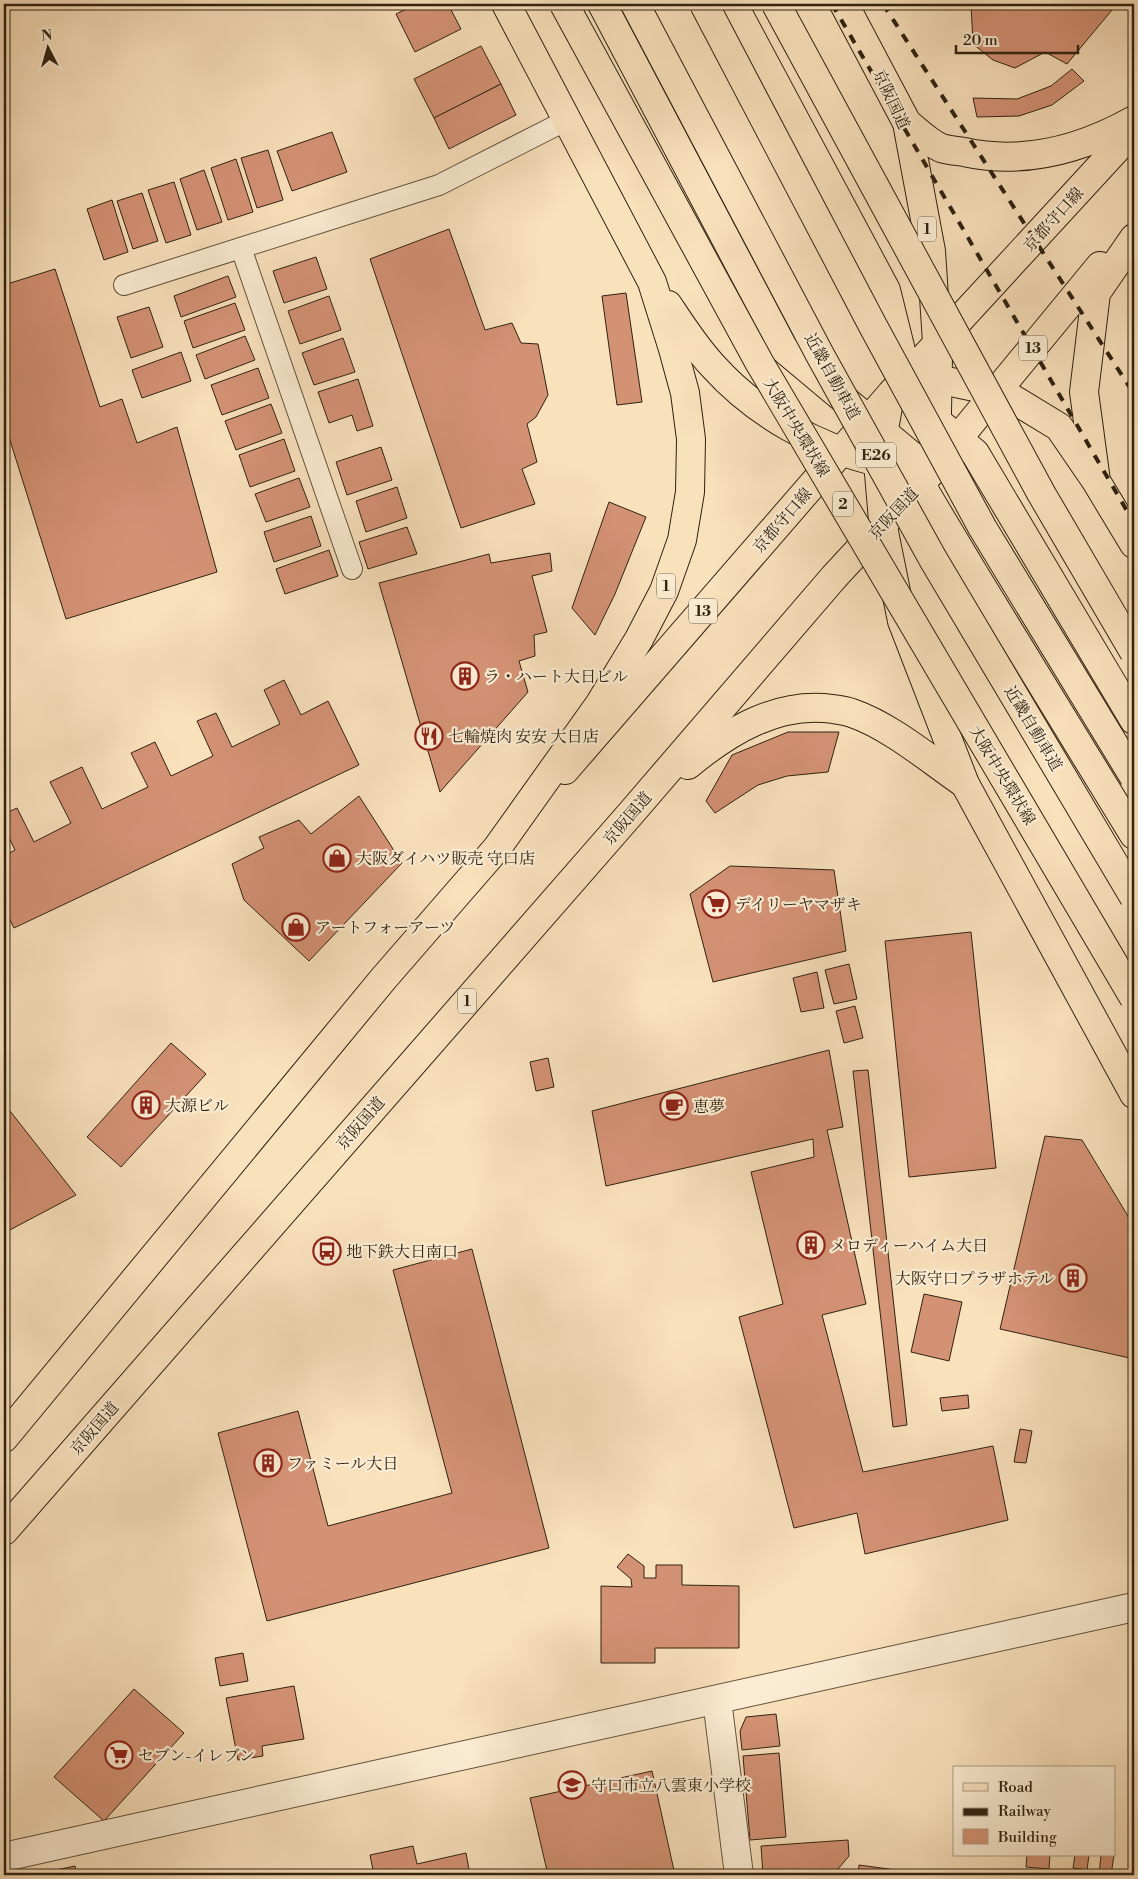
<svg xmlns="http://www.w3.org/2000/svg" width="1138" height="1879" viewBox="0 0 1138 1879" font-family="'Libre Bodoni','Noto Serif JP',serif">
  <style>
    .building { fill: #d49275; stroke: #302211 }
    .lines { fill: none; stroke-linecap: round; stroke-linejoin: round }
    .service-casing { stroke: #62523c; stroke-width: 22 }
    .minor-casing { stroke: #62523c; stroke-width: 30 }
    .primary-casing { stroke: #302211; stroke-width: 30 }
    .trunk-casing { stroke: #302211; stroke-width: 30 }
    .service { stroke: #fbecd3; stroke-width: 20 }
    .minor { stroke: #fbecd3; stroke-width: 28 }
    .primary { stroke: #f9e1bc; stroke-width: 28 }
    .trunk { stroke: #f9e1bc; stroke-width: 28 }
    .rail { stroke: #302211; stroke-width: 4; stroke-dasharray: 9 9; stroke-linecap: butt }
    .primary-bridge-casing { stroke: #302211; stroke-width: 30; stroke-linecap: butt }
    .motorway-bridge-casing { stroke: #302211; stroke-width: 30; stroke-linecap: butt }
    .primary-bridge { stroke: #f9e1bc; stroke-width: 28 }
    .motorway-bridge { stroke: #f9e1bc; stroke-width: 28 }
    .labels { text-anchor: middle; stroke-width: 4.5; stroke-linejoin: round; paint-order: stroke }
    .shield { fill: #fbecd3; stroke: #6d5f4b; stroke-width: 1 }
    .shield-label { font-size: 15px; font-weight: bold; fill: #302211 }
    .street-label { font-size: 16px; fill: #302211; stroke: #fbecd3 }
    .poi-label { font-size: 16px; fill: #302211; stroke: #fbecd3; text-anchor: start }
  </style>
  <rect width="100%" height="100%" fill="#f9e1bc"/>
  <filter id="stains"><feTurbulence type="fractalNoise" baseFrequency=".004" numOctaves="4"/><feColorMatrix values="0 0 0 0 .2 0 0 0 0 .09 0 0 0 0 .02 0 0 0 .5 -.17"/></filter>
  <radialGradient id="worn" r=".72"><stop offset=".6" stop-color="#630" stop-opacity="0"/><stop offset="1" stop-color="#630" stop-opacity=".3"/></radialGradient>
  <!-- building -->
  <g class="building">
    <polygon points="417,4 448,4 461,29 415,52 396,14"/>
    <polygon points="971,4 1117,4 1067,64 1045,52 1015,68 993,60 973,44"/>
    <polygon points="481,46 501,84 434,118 414,79"/>
    <polygon points="1072,69 1084,81 1052,105 1019,116 977,117 973,98 1017,99 1051,86"/>
    <polygon points="501,84 516,115 449,149 434,118"/>
    <polygon points="332,132 347,172 292,191 277,151"/>
    <polygon points="268,150 283,200 257,208 241,158"/>
    <polygon points="236,159 253,212 228,220 211,168"/>
    <polygon points="204,170 222,222 197,230 180,179"/>
    <polygon points="174,182 191,235 166,243 148,190"/>
    <polygon points="142,193 158,241 133,249 117,201"/>
    <polygon points="112,200 128,252 104,260 87,209"/>
    <polygon points="449,229 485,330 512,323 521,343 538,344 548,395 536,417 527,424 537,462 522,469 535,504 461,528 370,259"/>
    <polygon points="316,257 327,289 284,303 273,271"/>
    <polygon points="55,269 100,407 122,399 137,443 177,427 217,572 66,619 4,421 4,285"/>
    <polygon points="228,276 236,297 181,317 174,296"/>
    <polygon points="626,293 642,402 617,405 602,296"/>
    <polygon points="329,296 341,330 300,344 288,311"/>
    <polygon points="235,303 245,330 193,348 184,321"/>
    <polygon points="149,307 163,347 131,358 117,317"/>
    <polygon points="245,336 255,360 205,379 196,355"/>
    <polygon points="343,338 355,372 314,385 302,353"/>
    <polygon points="181,352 191,381 142,398 132,370"/>
    <polygon points="258,368 269,398 222,415 211,385"/>
    <polygon points="358,379 373,426 357,431 352,415 329,423 318,392"/>
    <polygon points="271,404 282,433 236,450 225,421"/>
    <polygon points="284,439 295,471 250,487 239,455"/>
    <polygon points="381,447 392,480 347,495 336,462"/>
    <polygon points="299,478 310,507 266,522 255,494"/>
    <polygon points="397,487 407,518 366,532 356,501"/>
    <polygon points="609,502 646,517 615,594 595,635 572,608"/>
    <polygon points="311,516 321,546 274,562 264,532"/>
    <polygon points="407,527 417,554 368,569 359,542"/>
    <polygon points="329,550 338,576 285,594 276,569"/>
    <polygon points="550,553 552,571 532,576 547,632 534,635 535,656 519,661 528,692 440,792 379,583 489,554 491,563"/>
    <polygon points="284,680 301,715 328,701 359,765 14,928 4,907 4,856 15,850 4,827 4,814 17,808 34,842 71,823 50,782 82,767 102,809 148,787 131,753 155,742 171,776 213,756 197,721 216,713 232,747 280,724 264,690"/>
    <polygon points="788,732 839,732 828,772 787,776 758,785 715,813 706,801 732,755"/>
    <polygon points="359,796 402,863 309,961 244,900 232,864 264,848 259,837 299,820 311,834"/>
    <polygon points="730,866 834,870 846,951 713,982 690,894"/>
    <polygon points="971,932 996,1168 909,1177 885,941"/>
    <polygon points="849,964 857,999 834,1004 825,970"/>
    <polygon points="817,972 824,1008 801,1012 793,978"/>
    <polygon points="855,1006 863,1038 844,1043 836,1011"/>
    <polygon points="171,1043 206,1074 121,1167 87,1137"/>
    <polygon points="829,1050 843,1127 827,1130 866,1304 822,1315 863,1472 993,1446 1008,1520 865,1554 857,1513 794,1528 739,1317 783,1304 751,1172 814,1157 813,1139 606,1186 592,1111"/>
    <polygon points="548,1058 554,1087 536,1091 530,1062"/>
    <polygon points="868,1070 907,1425 893,1427 853,1071"/>
    <polygon points="10,1111 76,1195 4,1233 4,1113"/>
    <polygon points="1045,1136 1082,1140 1134,1226 1134,1359 1000,1329"/>
    <polygon points="472,1249 549,1548 267,1621 218,1433 298,1411 328,1526 452,1493 393,1270"/>
    <polygon points="924,1294 962,1302 949,1361 911,1352"/>
    <polygon points="968,1395 969,1408 942,1411 940,1398"/>
    <polygon points="1020,1429 1032,1431 1026,1463 1014,1462"/>
    <polygon points="628,1554 644,1566 644,1578 656,1578 656,1565 682,1565 682,1585 739,1586 739,1648 655,1648 655,1663 601,1663 601,1586 632,1587 631,1579 617,1567"/>
    <polygon points="243,1653 248,1681 220,1686 215,1658"/>
    <polygon points="294,1686 304,1739 262,1746 263,1756 238,1760 226,1698"/>
    <polygon points="134,1689 184,1733 104,1821 54,1777"/>
    <polygon points="776,1714 780,1746 742,1750 740,1731 746,1717"/>
    <polygon points="779,1753 786,1837 750,1840 743,1756"/>
    <polygon points="652,1771 675,1875 548,1875 530,1798"/>
    <polygon points="848,1840 849,1856 833,1875 763,1875 761,1846"/>
    <polygon points="413,1846 417,1864 466,1853 470,1875 374,1875 370,1855"/>
    <polygon points="1027,1855 1050,1855 1049,1869 1026,1867"/>
    <polygon points="1075,1855 1089,1855 1087,1870 1073,1868"/>
    <polygon points="1101,1855 1114,1855 1111,1875 1099,1875"/>
    <polygon points="859,1865 933,1875 858,1875"/>
    <polygon points="75,1866 77,1875 32,1875"/>
  </g>
  <g class="lines">
    <!-- service casing -->
    <g class="service-casing">
      <g id="service">
        <polyline points="241,248 352,569"/>
        <polyline points="124,285 439,185 567,120"/>
      </g>
    </g>
    <!-- minor casing -->
    <g class="minor-casing">
      <g id="minor">
        <polyline points="717,1700 739,1875"/>
        <polyline points="4,1857 1134,1607"/>
      </g>
    </g>
    <!-- primary casing -->
    <g class="primary-casing">
      <g id="primary">
        <polyline points="602,4 784,349 931,472"/>
        <polyline points="733,4 886,290 909,383"/>
        <polyline points="1134,238 1096,293 1084,392 1096,481 1134,544"/>
        <polyline points="916,386 937,379 1003,393 1059,427 1094,478"/>
        <polyline points="890,396 878,462 884,532 902,621 965,784 1134,1094"/>
        <polyline points="919,409 926,412 975,453 1134,720"/>
        <polyline points="946,453 1100,266"/>
        <polyline points="912,463 927,495 973,572 1134,835"/>
        <polyline points="565,770 891,394 1134,130"/>
      </g>
    </g>
    <!-- trunk casing -->
    <g class="trunk-casing">
      <g id="trunk">
        <path d="M907,123C917,131 929,143 941,148C948,150 957,151 964,152C1023,165 1082,149 1134,120"/>
        <path d="M668,305C682,326 696,348 713,366C755,413 817,448 878,462C896,466 914,468 931,472"/>
        <path d="M688,765C729,731 778,701 833,709C839,710 846,711 852,713C892,727 930,760 965,784"/>
        <polyline points="4,1438 384,978 497,848 599,705 639,639 664,591 682,540 690,492 691,439 685,393 673,349 652,282 506,4"/>
        <polyline points="4,1531 632,812 834,577 931,472 937,412 938,358 931,251 907,123 844,4"/>
      </g>
    </g>
    <!-- service -->
    <use href="#service" class="service"/>
    <!-- minor -->
    <use href="#minor" class="minor"/>
    <!-- primary -->
    <use href="#primary" class="primary"/>
    <!-- trunk -->
    <use href="#trunk" class="trunk"/>
    <!-- rail -->
    <g class="rail">
      <polyline points="832,4 1134,523"/>
      <polyline points="883,4 1134,394"/>
    </g>
    <!-- primary-bridge casing -->
    <g class="primary-bridge-casing">
      <g id="primary-bridge">
        <polyline points="564,4 759,362 1134,998"/>
        <polyline points="776,4 1041,493 1134,652"/>
      </g>
    </g>
    <!-- motorway-bridge casing -->
    <g class="motorway-bridge-casing">
      <g id="motorway-bridge">
        <polyline points="635,4 819,353 933,559 1134,897"/>
        <polyline points="704,4 873,326 982,527 1134,777"/>
      </g>
    </g>
    <!-- primary-bridge -->
    <use href="#primary-bridge" class="primary-bridge"/>
    <!-- motorway-bridge -->
    <use href="#motorway-bridge" class="motorway-bridge"/>
  </g>
  <!-- icons -->
  <defs>
    <g id="building-ring" transform="scale(1.4375)"><circle r="9.5" fill="#fbecd3" stroke="#8f2418" stroke-width="1.5"/><path d="M-4-6H4V6H1V3H-1V6H-4ZM-2.5-4.3h1.7v1.8h-1.7ZM.8-4.3h1.7v1.8H.8ZM-2.5-1h1.7V.8h-1.7ZM.8-1h1.7V.8H.8Z" fill="#8f2418"/></g>
    <g id="restaurant-ring" transform="scale(1.4375)"><circle r="9.5" fill="#fbecd3" stroke="#8f2418" stroke-width="1.5"/><path d="M-5-6h1v4h1v-4h1v4h1v-4h1v5L-1.5 .5V6h-2V.5L-5-1ZM5-6V6H3V1.5H1.5Q1.5-4 5-6Z" fill="#8f2418"/></g>
    <g id="shop-ring" transform="scale(1.4375)"><circle r="9.5" fill="#fbecd3" stroke="#8f2418" stroke-width="1.5"/><path d="M-5-2.5h2.3a2.7 3.5 0 0 1 5.4 0H5L5.5 6h-11ZM-1.5-2.5h3a1.5 2.3 0 0 0-3 0Z" fill="#8f2418"/></g>
    <g id="supermarket-ring" transform="scale(1.4375)"><circle r="9.5" fill="#fbecd3" stroke="#8f2418" stroke-width="1.5"/><path d="M-6-5.5h2.5l.6 2H6L4.5 2H-2.5L-4.4-4H-6ZM-1.5 3.2a1.3 1.3 0 1 0 .1 0ZM3 3.2a1.3 1.3 0 1 0 .1 0Z" fill="#8f2418"/></g>
    <g id="cafe-ring" transform="scale(1.4375)"><circle r="9.5" fill="#fbecd3" stroke="#8f2418" stroke-width="1.5"/><path d="M-5.5-4.5H6V0H3Q3 3.5 0 3.5H-2.5Q-5.5 3.5-5.5 0ZM3-3.2v2h1.7v-2ZM-6 4.5H4V6H-6Z" fill="#8f2418"/></g>
    <g id="bus-ring" transform="scale(1.4375)"><circle r="9.5" fill="#fbecd3" stroke="#8f2418" stroke-width="1.5"/><path d="M-5-6H5V4H4V6H2V4H-2V6H-4V4H-5ZM-3.5-4V0h7V-4ZM-3.5 1.2v1.5H-2V1.2ZM2 1.2v1.5H3.5V1.2Z" fill="#8f2418"/></g>
    <g id="school-ring" transform="scale(1.4375)"><circle r="9.5" fill="#fbecd3" stroke="#8f2418" stroke-width="1.5"/><path d="M0-5L7-2L0 1L-7-2ZM-4 1L0 2.5L4 1V4Q0 6-4 4Z" fill="#8f2418"/></g>
  </defs>
  <g fill-rule="evenodd">
    <use href="#building-ring" x="465" y="676"/>
    <use href="#restaurant-ring" x="429" y="736"/>
    <use href="#shop-ring" x="337" y="858"/>
    <use href="#supermarket-ring" x="716" y="904"/>
    <use href="#shop-ring" x="296" y="927"/>
    <use href="#building-ring" x="146" y="1105"/>
    <use href="#cafe-ring" x="674" y="1106"/>
    <use href="#building-ring" x="811" y="1245"/>
    <use href="#bus-ring" x="327" y="1251"/>
    <use href="#building-ring" x="1073" y="1278"/>
    <use href="#building-ring" x="268" y="1463"/>
    <use href="#supermarket-ring" x="119" y="1755"/>
    <use href="#school-ring" x="572" y="1785"/>
  </g>
  <g class="labels">
    <!-- shield labels -->
    <g class="shield">
      <rect x="918" y="216.5" width="18" height="25" rx="4"/>
      <rect x="1019" y="335.5" width="28" height="25" rx="4"/>
      <rect x="856" y="442.5" width="40" height="25" rx="4"/>
      <rect x="833" y="491.5" width="20" height="25" rx="4"/>
      <rect x="657" y="573.5" width="18" height="25" rx="4"/>
      <rect x="689" y="598.5" width="28" height="25" rx="4"/>
      <rect x="458" y="988.5" width="18" height="25" rx="4"/>
    </g>
    <g class="shield-label">
      <text x="927" y="234">1</text>
      <text x="1033" y="353">13</text>
      <text x="876" y="460">E26</text>
      <text x="843" y="509">2</text>
      <text x="666" y="591">1</text>
      <text x="703" y="616">13</text>
      <text x="467" y="1006">1</text>
    </g>
    <!-- street labels -->
    <g class="street-label">
      <text transform="translate(892 99) rotate(65)" y="6">京阪国道</text>
      <text transform="translate(1053 219) rotate(-48)" y="6">京都守口線</text>
      <text transform="translate(833 376) rotate(61)" y="6">近畿自動車道</text>
      <text transform="translate(797 427) rotate(59)" y="6">大阪中央環状線</text>
      <text transform="translate(893 513) rotate(-47)" y="6">京阪国道</text>
      <text transform="translate(782 520) rotate(-49)" y="6">京都守口線</text>
      <text transform="translate(1034 728) rotate(59)" y="6">近畿自動車道</text>
      <text transform="translate(1003 775) rotate(59)" y="6">大阪中央環状線</text>
      <text transform="translate(627 818) rotate(-49)" y="6">京阪国道</text>
      <text transform="translate(360 1123) rotate(-49)" y="6">京阪国道</text>
      <text transform="translate(94 1428) rotate(-49)" y="6">京阪国道</text>
    </g>
    <!-- poi labels -->
    <g class="poi-label">
      <text x="484" y="682">ラ・ハート大日ビル</text>
      <text x="448" y="742">七輪焼肉 安安 大日店</text>
      <text x="356" y="864">大阪ダイハツ販売 守口店</text>
      <text x="735" y="910">デイリーヤマザキ</text>
      <text x="315" y="933">アートフォーアーツ</text>
      <text x="165" y="1111">大源ビル</text>
      <text x="693" y="1112">恵夢</text>
      <text x="830" y="1251">メロディーハイム大日</text>
      <text x="346" y="1257">地下鉄大日南口</text>
      <text x="1054" y="1284" text-anchor="end">大阪守口プラザホテル</text>
      <text x="287" y="1469">ファミール大日</text>
      <text x="138" y="1761">セブン-イレブン</text>
      <text x="591" y="1791">守口市立八雲東小学校</text>
    </g>
  </g>
  <!-- margin -->
  <rect width="1138" height="1879" fill="none" stroke="#f9e1bc" stroke-width="20"/>
  <rect x="5" y="5" width="1128" height="1869" fill="none" stroke="#302211" stroke-width="2.5"/>
  <rect x="10" y="10" width="1118" height="1859" fill="none" stroke="#302211"/>
  <!-- legend -->
  <rect x="953" y="1766" width="162" height="90" fill="#fbecd3" stroke="#aa9b85"/>
  <rect x="963" y="1783" width="25" height="8" fill="#f9e1bc" stroke="#aa9b85"/>
  <text x="998" y="1792" font-size="15" fill="#302211">Road</text>
  <rect x="963" y="1808" width="25" height="8" fill="#302211" stroke="#aa9b85"/>
  <text x="998" y="1816" font-size="15" fill="#302211">Railway</text>
  <rect x="963" y="1829" width="25" height="15" fill="#d49275" stroke="#aa9b85"/>
  <text x="998" y="1842" font-size="15" fill="#302211">Building</text>
  <!-- north arrow -->
  <g transform="translate(48 48) rotate(354)" stroke="#fbecd3" stroke-width="4" paint-order="stroke">
  <path d="M0-4L9 19L0 12L-9 19Z" fill="#302211"/>
  <text y="-8" font-size="14" font-weight="bold" text-anchor="middle" fill="#302211">N</text>
  </g>
  <!-- scale -->
  <path d="M956 45v8h122v-8" fill="none" stroke="#302211" stroke-width="2.5"/>
  <text x="963" y="45" font-size="15" fill="#302211" stroke="#fbecd3" stroke-width="4" paint-order="stroke">20 m</text>
  <rect width="100%" height="100%" filter="url(#stains)"/>
  <rect width="100%" height="100%" fill="url(#worn)"/>
</svg>
